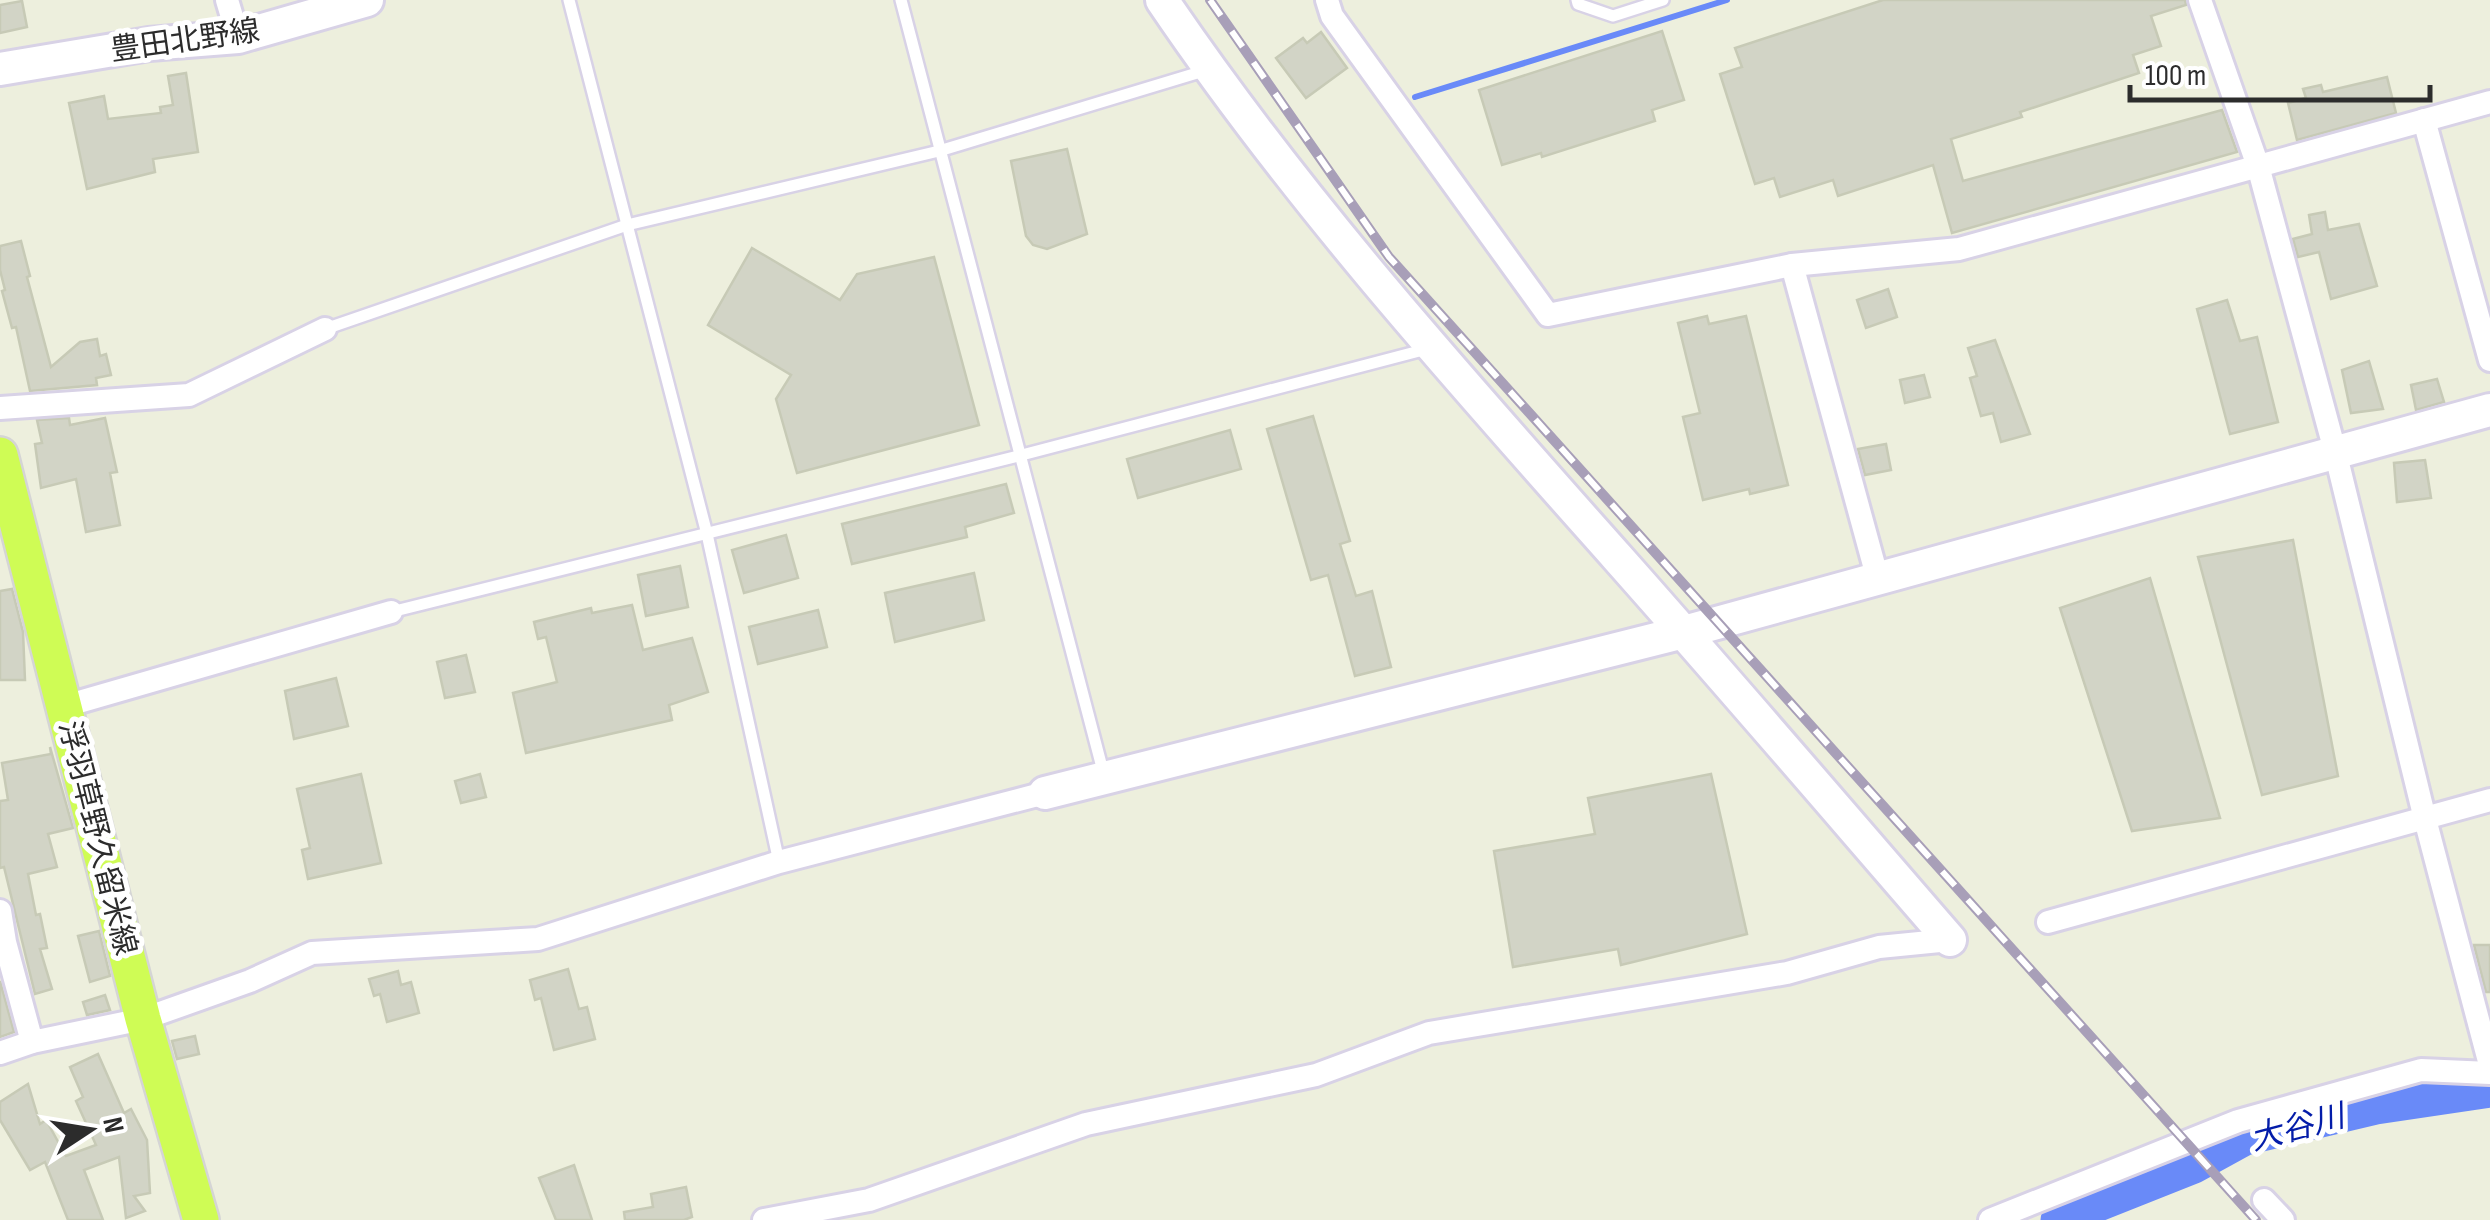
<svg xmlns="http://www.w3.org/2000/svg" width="2490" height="1220" viewBox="0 0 2490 1220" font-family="'Sofia Sans Condensed','Noto Sans JP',sans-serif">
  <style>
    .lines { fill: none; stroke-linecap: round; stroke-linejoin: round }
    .stream { stroke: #698af8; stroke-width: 6 }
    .river { stroke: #698af8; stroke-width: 35 }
    .building { fill: #d2d4c6; stroke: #c7cab6; stroke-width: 2.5 }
    .lane-casing { stroke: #d8d2e6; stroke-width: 16 }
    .street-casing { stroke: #d8d2e6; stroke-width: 28 }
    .secondary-casing { stroke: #d8d2e6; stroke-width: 38 }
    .primary-casing { stroke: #d5d5d5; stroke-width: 40 }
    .lane { stroke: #fff; stroke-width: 11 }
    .street { stroke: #fff; stroke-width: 22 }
    .secondary { stroke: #fff; stroke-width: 32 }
    .primary { stroke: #cffc55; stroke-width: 35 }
    .rail-casing { stroke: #a89fb8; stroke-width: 10 }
    .rail { stroke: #fff; stroke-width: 6; stroke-dasharray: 19; stroke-linecap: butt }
    .labels { text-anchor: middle; stroke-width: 10; stroke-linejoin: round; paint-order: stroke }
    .street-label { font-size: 30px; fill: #2c2c2c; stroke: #fff }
    .water-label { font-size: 32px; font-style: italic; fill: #031ca9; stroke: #fff }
  </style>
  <rect width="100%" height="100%" fill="#edefdd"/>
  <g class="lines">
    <!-- stream -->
    <polyline class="stream" points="1415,97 1727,0"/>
    <!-- river -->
    <polyline class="river" points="2058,1220 2194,1166 2245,1138 2376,1107 2490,1090"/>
  </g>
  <!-- building -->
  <g class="building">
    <polygon points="1883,0 2185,0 2186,5 2151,16 2161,46 2133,55 2139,73 2020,112 2022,117 1951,139 1963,181 2222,110 2237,152 1952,233 1933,165 1838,196 1833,180 1780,197 1774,178 1755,184 1720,74 1742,67 1735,48"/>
    <polygon points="22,1 27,27 0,33 0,5"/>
    <polygon points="1662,31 1684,100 1652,110 1655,121 1542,157 1541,153 1502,165 1479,90"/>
    <polygon points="1321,32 1347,68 1306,98 1276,58 1303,38 1307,43"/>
    <polygon points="186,73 198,152 153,159 155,172 87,189 69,103 104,96 108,119 161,113 160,107 173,105 168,76"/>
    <polygon points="2387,77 2396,113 2297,140 2288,103 2306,98 2303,89 2321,85 2323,92"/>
    <polygon points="1067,149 1087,234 1047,249 1033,245 1026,236 1011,161"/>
    <polygon points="2325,212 2328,230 2359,224 2377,286 2331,299 2319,252 2298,257 2293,239 2312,234 2309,215"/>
    <polygon points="21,241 30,276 27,277 51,367 80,342 97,339 100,356 106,354 111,375 96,378 97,385 30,391 16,327 12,328 2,291 5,290 0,270 0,246"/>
    <polygon points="752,248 840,300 857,274 934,257 979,425 797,473 776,399 791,375 708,325"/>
    <polygon points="1888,289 1897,317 1866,328 1857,300"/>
    <polygon points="2227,300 2240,341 2257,337 2278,422 2230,434 2197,309"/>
    <polygon points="1707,316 1709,324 1746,316 1788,485 1750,494 1749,489 1703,500 1683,417 1700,413 1678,323"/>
    <polygon points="1995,340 2030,434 2001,442 1993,413 1981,416 1970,378 1977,376 1968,348"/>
    <polygon points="2369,361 2383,409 2351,413 2342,370"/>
    <polygon points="1924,375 1930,397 1905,403 1900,380"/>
    <polygon points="2437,379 2444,402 2416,410 2411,385"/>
    <polygon points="1313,416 1350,541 1340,544 1356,596 1372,591 1391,667 1355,676 1328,575 1311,580 1267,429"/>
    <polygon points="69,418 70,425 105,418 117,472 110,473 120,525 86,532 76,479 41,488 35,444 42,443 37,420"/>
    <polygon points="1230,430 1241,469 1138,498 1127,459"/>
    <polygon points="1886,444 1891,470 1865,475 1858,449"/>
    <polygon points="2425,460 2431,498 2397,502 2394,463"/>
    <polygon points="1006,484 1014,513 965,527 967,537 852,564 842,524"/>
    <polygon points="786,535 798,578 744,593 732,550"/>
    <polygon points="2293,540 2338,776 2262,795 2198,557"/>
    <polygon points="680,566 688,607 646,616 638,575"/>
    <polygon points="974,573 984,620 895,642 885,593"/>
    <polygon points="2150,578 2220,818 2132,831 2060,608"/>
    <polygon points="12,589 23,632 25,680 0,680 0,591"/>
    <polygon points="632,605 643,650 692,638 708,692 669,705 672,720 526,753 513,693 557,682 546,637 538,639 534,622 591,608 592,613"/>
    <polygon points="818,610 827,647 758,664 749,627"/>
    <polygon points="466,655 475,692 445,698 437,662"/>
    <polygon points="336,678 348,726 294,739 285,691"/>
    <polygon points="50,747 73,828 48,834 57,867 28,874 36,915 40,914 47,948 40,949 52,989 35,994 4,867 0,868 0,801 8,800 2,763 51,754"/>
    <polygon points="361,774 381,863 308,879 302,850 310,848 297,789"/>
    <polygon points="480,774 486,797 461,803 455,781"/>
    <polygon points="1711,774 1747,934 1621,965 1618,949 1513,967 1494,851 1595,834 1588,798"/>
    <polygon points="99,931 110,976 90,982 78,936"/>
    <polygon points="2474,945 2490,945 2490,992 2486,992"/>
    <polygon points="568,969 579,1009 587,1007 595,1039 554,1050 541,998 535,1000 530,980"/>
    <polygon points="398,971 401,985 411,982 419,1013 387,1022 380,994 374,996 369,979"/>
    <polygon points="0,981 14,1032 0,1037"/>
    <polygon points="105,995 110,1010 87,1015 83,1002"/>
    <polygon points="195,1036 199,1054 177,1059 172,1041"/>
    <polygon points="98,1054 124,1113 131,1109 147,1140 150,1193 134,1196 145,1211 126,1218 119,1157 84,1170 103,1220 68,1220 45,1162 30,1170 0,1120 0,1102 28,1084 40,1124 46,1120 66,1156 96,1145 76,1101 83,1097 70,1067"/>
    <polygon points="574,1165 592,1220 556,1220 539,1178"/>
    <polygon points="686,1187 692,1217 684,1220 625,1220 624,1212 653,1207 651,1194"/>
  </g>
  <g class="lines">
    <!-- lane casing -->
    <g class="lane-casing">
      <g id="lane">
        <polyline points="569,0 707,534 779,862"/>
        <polyline points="901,0 1104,775"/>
        <polyline points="1577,0 1578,4 1613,16 1663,0"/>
        <polyline points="325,329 627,225 939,151 1207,70"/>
        <polyline points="391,612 1018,456 1427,349"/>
      </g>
    </g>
    <!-- street casing -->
    <g class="street-casing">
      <g id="street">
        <polyline points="227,0 238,37"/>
        <polyline points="1327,0 1332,16 1548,315 1792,265 1959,249 2490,102"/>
        <polyline points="2200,0 2258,166 2335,451 2425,819 2490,1065"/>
        <polyline points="2424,120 2490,360"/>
        <polyline points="1792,265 1877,576"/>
        <polyline points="0,408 189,395 325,329"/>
        <polyline points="65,706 391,612"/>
        <polyline points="0,911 5,942 32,1042"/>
        <polyline points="2048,922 2490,800"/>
        <polyline points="0,1053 32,1042 143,1019 250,981 312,953 538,939 779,862 1045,793"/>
        <polyline points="2264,1200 2283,1220"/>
        <polyline points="764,1220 869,1200 1086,1124 1316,1075 1429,1033 1787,973 1879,947 1950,940"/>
        <polyline points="1990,1220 2238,1121 2421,1070 2490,1073"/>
      </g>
    </g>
    <!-- secondary casing -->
    <g class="secondary-casing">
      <g id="secondary">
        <path d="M1162,0C1296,198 1458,378 1617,557C1729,683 1839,812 1950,940"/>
        <polyline points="0,69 149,44 238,37 367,0"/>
        <polyline points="1045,793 1684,632 2490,410"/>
      </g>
    </g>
    <!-- primary casing -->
    <g class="primary-casing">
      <polyline id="primary" points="0,455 143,1019 201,1220"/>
    </g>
    <!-- lane -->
    <use href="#lane" class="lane"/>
    <!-- street -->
    <use href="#street" class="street"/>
    <!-- secondary -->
    <use href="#secondary" class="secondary"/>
    <!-- primary -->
    <use href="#primary" class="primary"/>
    <!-- rail casing -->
    <g class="rail-casing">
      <polyline id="rail" points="1210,0 1389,257 2256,1220"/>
    </g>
    <!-- rail -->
    <use href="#rail" class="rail"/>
  </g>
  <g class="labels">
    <!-- street labels -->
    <g class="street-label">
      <text transform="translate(185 40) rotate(-8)" y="10">豊田北野線</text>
      <text transform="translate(98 838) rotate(76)" y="10">浮羽草野久留米線</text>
    </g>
    <!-- water labels -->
    <g class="water-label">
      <text transform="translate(2297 1127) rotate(-15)" y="11">大谷川</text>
    </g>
  </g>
  <!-- north arrow -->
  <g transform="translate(90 1130) rotate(78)" stroke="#ffffff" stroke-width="8" paint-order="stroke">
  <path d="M0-8L18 38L0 25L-18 38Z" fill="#2c2c2c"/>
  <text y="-15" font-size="28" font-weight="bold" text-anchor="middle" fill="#2c2c2c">N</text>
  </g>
  <!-- scale -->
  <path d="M2130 85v15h300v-15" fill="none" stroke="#2c2c2c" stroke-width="5"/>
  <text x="2145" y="85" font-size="30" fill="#2c2c2c" stroke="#ffffff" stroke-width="8" paint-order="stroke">100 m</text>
</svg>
